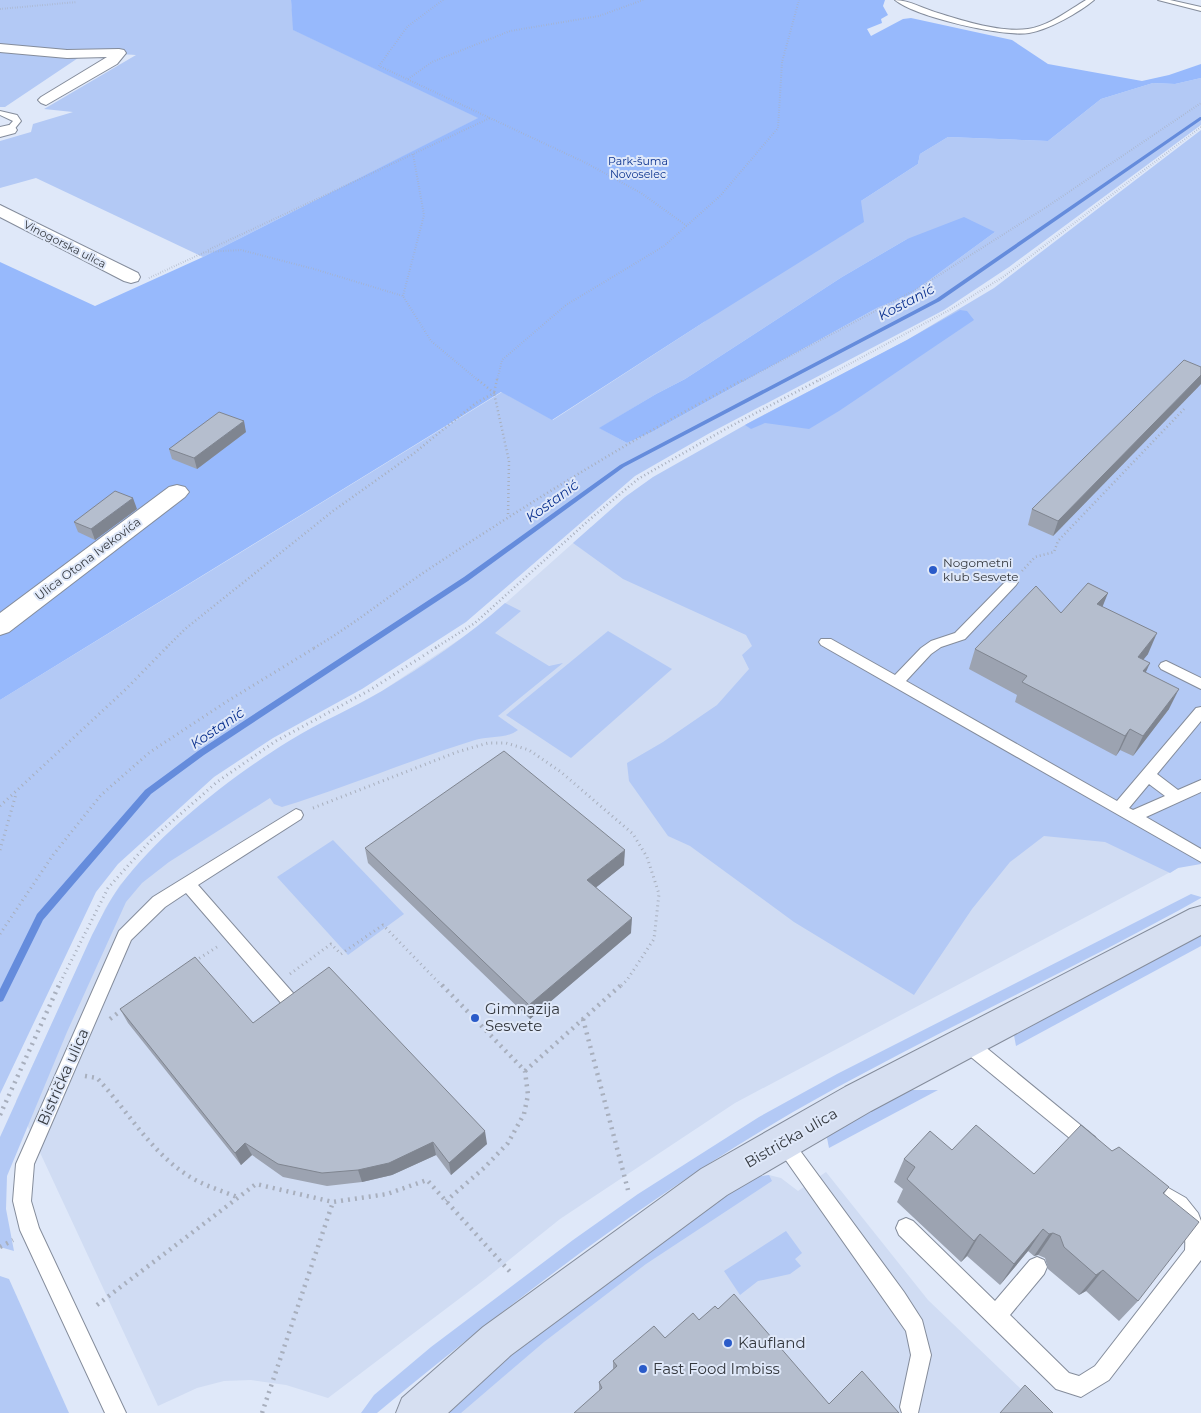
<svg xmlns="http://www.w3.org/2000/svg" width="1201" height="1413" viewBox="0 0 1201 1413" font-family="Montserrat,sans-serif">
  <style>
    .built { fill: #d0dcf3 }
    .green { fill: #b3c9f5; fill-rule: evenodd }
    .forest { fill: #97b9fc }
    .lines { fill: none; stroke-linecap: round; stroke-linejoin: round }
    .stream { fill: #658cdc; fill-rule: evenodd }
    .lane-casing { stroke: #848c9b; stroke-width: 2 }
    .street-casing { stroke: #848c9b; stroke-width: 2 }
    .secondary-casing { stroke: #848c9b; stroke-width: 2 }
    .path-far3 { stroke: #a8afbd; stroke-width: 2; stroke-dasharray: 0.5 2; stroke-linecap: butt }
    .path-far2 { stroke: #a8afbd; stroke-width: 2.5; stroke-dasharray: 1 3; stroke-linecap: butt }
    .path-far1 { stroke: #a8afbd; stroke-width: 3; stroke-dasharray: 1 4; stroke-linecap: butt }
    .path { stroke: #a8afbd; stroke-width: 4.5; stroke-dasharray: 2 5; stroke-linecap: butt }
    .lane { fill: #fff; fill-rule: evenodd }
    .street { fill: #fff; fill-rule: evenodd }
    .secondary { fill: #d6dff1; fill-rule: evenodd }
    .wall { fill: #9ca3b1 }
    .shaded-wall { fill: #7f8590 }
    .building { fill: #b5bece; stroke: #7f8590 }
    .poi-dot { fill: #2a5bc9; stroke: #dfe8f9; stroke-width: 2 }
    .labels { text-anchor: middle; stroke-width: 4; stroke-linejoin: round; paint-order: stroke }
    .far-park-label { font-size: 11px; fill: #0c338f; stroke: #dfe8f9 }
    .far-street-label { font-size: 11px; fill: #34383e; stroke: #dfe8f9 }
    .street-label { font-size: 12px; fill: #34383e; stroke: #dfe8f9 }
    .poi-label { font-size: 12px; fill: #34383e; stroke: #dfe8f9; text-anchor: start }
    .water-label { font-size: 14px; font-style: italic; fill: #0d3390; stroke: #dfe8f9 }
    .near-poi-label { font-size: 15px; fill: #34383e; stroke: #dfe8f9; text-anchor: start }
    .near-street-label { font-size: 15px; fill: #34383e; stroke: #dfe8f9 }
  </style>
  <rect width="100%" height="100%" fill="#dfe8f9"/>
  <!-- built -->
  <g class="built">
    <polygon points="591,527 1178,868 735,1103 560,1219 484,1280 328,1398 286,1385 251,1380 224,1381 197,1388 158,1406 16,1101 105,909 120,885 143,860 214,794 290,741 382,691 481,625"/>
    <polygon points="826,1172 928,1300 1046,1413 441,1413 754,1177 769,1175 781,1178 798,1191"/>
  </g>
  <!-- green -->
  <g class="green">
    <polygon points="0,0 291,0 294,30 479,118 203,257 36,178 0,188 0,141 31,132 33,124 73,112 44,109 136,55 87,52 5,107 0,107"/>
    <path d="M1201,78V125L1009,267L944,310L708,434L635,476L466,622L362,689L273,738L214,777L118,864L96,892L0,1094V700L502,392L553,420L704,322L861,201L918,164L920,154L948,137L1048,141L1101,99L1153,83L1175,84ZM995,232L909,295L877,308L652,432L627,443L600,428L656,394L685,379L842,277L907,239Z"/>
    <polygon points="1201,130 1201,864 1178,868 1170,873 1105,842 1044,836 1010,862 972,909 914,995 794,922 690,846 668,836 629,781 627,763 663,742 717,705 749,669 742,655 752,646 746,635 623,579 573,543 625,497 653,477 752,421 907,340 994,288"/>
    <path d="M505,603L521,611L495,633L549,666L563,663L498,716L518,730C507,739 488,736 475,740C410,760 347,787 282,807L274,804L270,798L169,862L142,883L126,902L67,1032L7,1176L6,1209L14,1251L0,1247V1137L92,935C101,918 109,901 120,886C160,832 232,776 289,741C319,722 352,709 382,691C425,665 468,636 505,603Z"/>
    <polygon points="608,631 672,669 571,758 506,715"/>
    <polygon points="333,840 404,914 348,955 277,877"/>
    <path d="M1191,894L1201,897V898C1067,973 926,1036 793,1112C645,1198 509,1304 377,1413H361L374,1395L431,1347L573,1240L638,1194L759,1117L837,1074Z"/>
    <polygon points="1201,928 1201,946 1016,1046 1013,1030"/>
    <polygon points="908,1090 938,1090 829,1148 826,1133"/>
    <polygon points="769,1175 772,1181 646,1264 544,1342 461,1413 441,1413 549,1324 673,1231 754,1177"/>
    <polygon points="786,1231 802,1253 795,1259 801,1266 790,1274 758,1281 740,1295 724,1271"/>
    <polygon points="0,1276 9,1279 69,1413 0,1413"/>
  </g>
  <!-- forest -->
  <g class="forest">
    <polygon points="291,0 885,0 883,6 888,15 881,19 882,23 867,29 871,36 903,19 911,18 1012,40 1048,64 1142,81 1169,75 1201,64 1201,78 1175,84 1153,83 1101,99 1048,141 948,137 920,154 918,164 861,201 864,222 704,322 552,420 501,392 0,700 0,262 95,306 203,257 478,118 293,30"/>
    <polygon points="964,217 995,232 909,295 877,308 652,432 627,443 599,428 656,394 685,379 842,277 907,239"/>
    <polygon points="960,310 967,311 974,320 839,411 809,429 765,423 751,429 745,425 907,340"/>
  </g>
  <g class="lines">
    <!-- stream -->
    <polygon class="stream" points="1200,117 1201,117 1201,120 940,301 624,467 468,581 204,755 151,794 43,920 3,1001 0,1002 0,989 37,914 145,790 198,751 464,577 620,465 936,299"/>
    <!-- lane casing -->
    <g class="lane-casing">
      <g id="lane">
        <path d="M895,0C909,0 924,9 938,13C963,21 1002,33 1028,29C1049,26 1069,10 1086,0H1094C1080,12 1048,30 1029,33C1002,37 916,17 895,0Z"/>
        <polygon points="1158,0 1170,0 1201,7 1201,11"/>
        <polygon points="0,111 17,115 21,121 12,132 5,130 13,121 0,115"/>
        <path d="M1012,578L1018,582L1016,585L965,639L941,647L931,654L906,681L1117,801L1196,708L1201,707V721L1157,774L1178,790L1201,780V792L1146,817L1201,849V862L821,645L819,642L821,639H831L895,675L921,648L931,641L955,633L1008,579ZM1149,784L1165,796L1133,810L1129,808Z"/>
        <polygon points="1166,661 1201,678 1201,689 1161,669 1159,666 1161,663"/>
        <polygon points="296,809 301,811 303,815 301,819 198,885 293,993 295,998 293,1003 287,1005 281,1003 186,893 165,907 131,940 34,1164 31,1201 39,1228 126,1413 105,1413 20,1230 13,1201 16,1164 119,931 153,897"/>
        <polygon points="966,1034 972,1036 1095,1137 1098,1143 1095,1149 1089,1152 1083,1149 960,1048 957,1042 960,1036"/>
        <polygon points="784,1134 790,1137 904,1292 922,1320 931,1355 918,1413 902,1413 900,1407 911,1355 906,1331 778,1149 775,1143 778,1137"/>
        <path d="M1149,1177L1186,1198L1198,1213L1201,1221V1260L1109,1380L1081,1397L1056,1389L899,1235L896,1228L899,1221L906,1218L913,1221L995,1301L1030,1260L1037,1257L1044,1260L1047,1267L1044,1274L1010,1315L1069,1373L1079,1376L1095,1366L1185,1250C1187,1222 1178,1213 1154,1199C1147,1195 1143,1194 1140,1186L1142,1179Z"/>
      </g>
    </g>
    <!-- street casing -->
    <g class="street-casing">
      <g id="street">
        <polygon points="0,44 67,50 119,49 124,50 126,53 117,64 46,105 41,103 38,100 41,97 107,57 67,58 0,52"/>
        <polygon points="9,125 15,127 17,130 15,133 0,137 0,127"/>
        <polygon points="0,205 138,273 140,277 138,281 131,283 124,281 0,217"/>
        <polygon points="177,485 185,487 189,492 185,497 9,632 0,635 0,613 169,487"/>
      </g>
    </g>
    <!-- secondary casing -->
    <g class="secondary-casing">
      <polygon id="secondary" points="1201,906 1201,935 871,1111 727,1195 511,1355 448,1413 396,1413 402,1398 483,1327 701,1169 845,1087 1190,909"/>
    </g>
    <!-- path-far3 -->
    <g class="path-far3">
      <polyline points="443,0 407,27 379,66 586,163 641,193 687,226"/>
      <polyline points="0,9 77,2"/>
      <polyline points="408,79 432,62 510,31 599,16 643,0"/>
      <polyline points="208,250 490,118"/>
      <polyline points="149,278 205,252 241,250 314,269 403,296 431,341 479,381"/>
      <polyline points="403,296 424,215 413,154"/>
      <polyline points="497,381 502,360 566,305 664,246 721,195 778,128 782,62 799,0"/>
      <polyline points="743,381 917,289 1045,208 1201,103"/>
      <polyline points="818,381 953,308 1003,277 1201,127"/>
    </g>
    <!-- path-far2 -->
    <g class="path-far2">
      <polyline points="497,379 494,393 509,461 508,517"/>
      <polyline points="1022,571 1035,557 1054,552 1058,541 1186,407"/>
      <polyline points="166,648 185,629 333,511 413,454 476,403 494,393 477,379"/>
      <path d="M314,648C353,625 389,596 426,571C530,502 635,437 745,379"/>
      <polyline points="435,648 475,623 589,520 638,479 729,427 821,379"/>
    </g>
    <!-- path-far1 -->
    <g class="path-far1">
      <polyline points="0,806 126,689 167,647"/>
      <polyline points="313,808 457,752 488,743 506,743 529,750 561,772 633,834 647,857 659,894 654,939 627,980 620,987"/>
      <polyline points="0,850 16,794"/>
      <polyline points="0,934 53,855 101,795 150,752 226,702 316,647"/>
      <polyline points="195,961 217,947"/>
      <polyline points="290,974 331,944 341,954 383,925 443,987"/>
      <polyline points="58,987 108,888 152,839 217,782 276,741 370,690 437,647"/>
    </g>
    <!-- path -->
    <g class="path">
      <polyline points="442,985 525,1071 528,1095 524,1114 508,1143 484,1168 446,1201"/>
      <polyline points="110,1019 123,1009"/>
      <polyline points="583,1019 628,1190"/>
      <polyline points="525,1071 621,985"/>
      <path d="M85,1076L97,1078C127,1110 150,1151 187,1175C202,1185 220,1190 237,1197"/>
      <polyline points="0,1115 59,985"/>
      <polyline points="0,1247 13,1240"/>
      <polyline points="97,1305 256,1184 333,1202 387,1194 427,1180 512,1274"/>
      <polyline points="262,1413 333,1202"/>
    </g>
    <!-- lane -->
    <use href="#lane" class="lane"/>
    <!-- street -->
    <use href="#street" class="street"/>
    <!-- secondary -->
    <use href="#secondary" class="secondary"/>
  </g>
  <!-- wall -->
  <g class="wall">
    <polygon points="1201,384 1053,536 1028,525 1032,509"/>
    <polygon points="246,432 197,469 172,459 169,449"/>
    <polygon points="137,509 95,540 78,532 74,522"/>
    <polygon points="1102,607 1148,654 1143,660 1145,672 1169,709 1133,756 1120,750 1116,756 1015,702 1017,695 969,669 975,649 1061,613"/>
    <polygon points="365,848 624,865 596,887 631,933 530,1019 368,863"/>
    <polygon points="120,1009 253,1023 487,1144 451,1175 436,1155 392,1175 362,1182 327,1186 283,1177 252,1155 241,1165 128,1023"/>
    <polygon points="952,1150 1034,1174 1112,1151 1169,1187 1164,1194 1138,1301 1119,1321 1086,1291 1079,1295 1048,1269 1045,1258 1038,1255 1034,1256 1028,1251 1000,1285 967,1256 961,1262 897,1202 903,1189 894,1182 904,1159"/>
    <polygon points="718,1309 829,1404 599,1391 599,1382 613,1369 613,1361 665,1338"/>
  </g>
  <!-- shaded-wall -->
  <g class="shaded-wall">
    <polygon points="1201,375 1201,384 1053,536 1058,521"/>
    <polygon points="244,421 246,432 197,469 194,458"/>
    <polygon points="133,498 137,509 95,540 91,529"/>
    <polygon points="1108,593 1100,613 1097,604"/>
    <polygon points="1157,633 1148,654 1129,677 1138,657"/>
    <polygon points="1150,663 1141,683 1143,671"/>
    <polygon points="1179,689 1169,709 1133,756 1143,736"/>
    <polygon points="1130,729 1120,750 1116,756 1125,736"/>
    <polygon points="625,850 624,865 588,894 587,880"/>
    <polygon points="632,918 631,933 530,1019 529,1005"/>
    <polygon points="485,1131 487,1144 451,1175 449,1163"/>
    <polygon points="433,1142 436,1155 392,1175 362,1182 358,1170"/>
    <polygon points="245,1143 252,1155 241,1165 235,1153"/>
    <polygon points="1043,1229 1028,1251 1000,1285 1014,1264"/>
    <polygon points="1053,1233 1038,1255 1034,1256 1049,1234"/>
    <polygon points="980,1234 967,1256 961,1262 974,1241"/>
    <polygon points="1103,1270 1086,1291 1079,1295 1096,1275"/>
  </g>
  <!-- building -->
  <g class="building">
    <polygon points="1184,360 1201,367 1201,375 1058,521 1032,509"/>
    <polygon points="219,412 244,421 194,458 169,449"/>
    <polygon points="115,491 133,498 91,529 74,522"/>
    <polygon points="1088,583 1108,593 1097,604 1157,633 1138,657 1150,663 1143,671 1179,689 1143,736 1130,729 1125,736 1022,682 1027,676 975,649 1036,586 1061,613"/>
    <polygon points="504,751 625,850 587,880 632,918 529,1005 365,848"/>
    <polygon points="195,957 253,1023 329,967 485,1131 449,1163 433,1142 389,1163 358,1170 322,1173 278,1164 245,1143 235,1153 120,1009"/>
    <polygon points="976,1125 1034,1174 1081,1125 1112,1151 1119,1147 1169,1187 1163,1193 1199,1222 1138,1301 1103,1270 1096,1275 1064,1247 1060,1236 1053,1233 1049,1234 1043,1229 1014,1264 980,1234 974,1241 907,1179 915,1167 904,1159 930,1131 952,1150"/>
    <polygon points="734,1294 829,1404 862,1371 899,1413 574,1413 602,1388 599,1382 617,1366 613,1361 654,1326 665,1338 693,1313 699,1320 715,1306 718,1309"/>
    <polygon points="1025,1385 1053,1413 1000,1413"/>
  </g>
  <!-- markers -->
  <g class="poi-dot">
    <circle cx="933" cy="570" r="5"/>
    <circle cx="475" cy="1018" r="5"/>
    <circle cx="728" cy="1343" r="5"/>
    <circle cx="643" cy="1369" r="5"/>
  </g>
  <g class="labels">
    <!-- far-park labels -->
    <g class="far-park-label">
      <text x="638" y="165">Park-šuma<tspan x="638" dy="13">Novoselec</tspan></text>
    </g>
    <!-- far-street labels -->
    <g class="far-street-label">
      <text transform="translate(65 244) rotate(27)" y="4">Vinogorska ulica</text>
    </g>
    <!-- street labels -->
    <g class="street-label">
      <text transform="translate(88 559) rotate(-37)" y="4">Ulica Otona Ivekovića</text>
    </g>
    <!-- poi labels -->
    <g class="poi-label">
      <text x="943" y="567">Nogometni<tspan x="943" dy="14">klub Sesvete</tspan></text>
    </g>
    <!-- water labels -->
    <g class="water-label">
      <text transform="translate(906 302) rotate(-28)" y="5">Kostanić</text>
      <text transform="translate(552 501) rotate(-36)" y="5">Kostanić</text>
      <text transform="translate(217 728) rotate(-34)" y="5">Kostanić</text>
    </g>
    <!-- near-poi labels -->
    <g class="near-poi-label">
      <text x="485" y="1014">Gimnazija<tspan x="485" dy="17">Sesvete</tspan></text>
      <text x="738" y="1348">Kaufland</text>
      <text x="653" y="1374">Fast Food Imbiss</text>
    </g>
    <!-- near-street labels -->
    <g class="near-street-label">
      <text transform="translate(63 1077) rotate(-66)" y="5">Bistrička ulica</text>
      <text transform="translate(791 1138) rotate(-30)" y="5">Bistrička ulica</text>
    </g>
  </g>
</svg>
